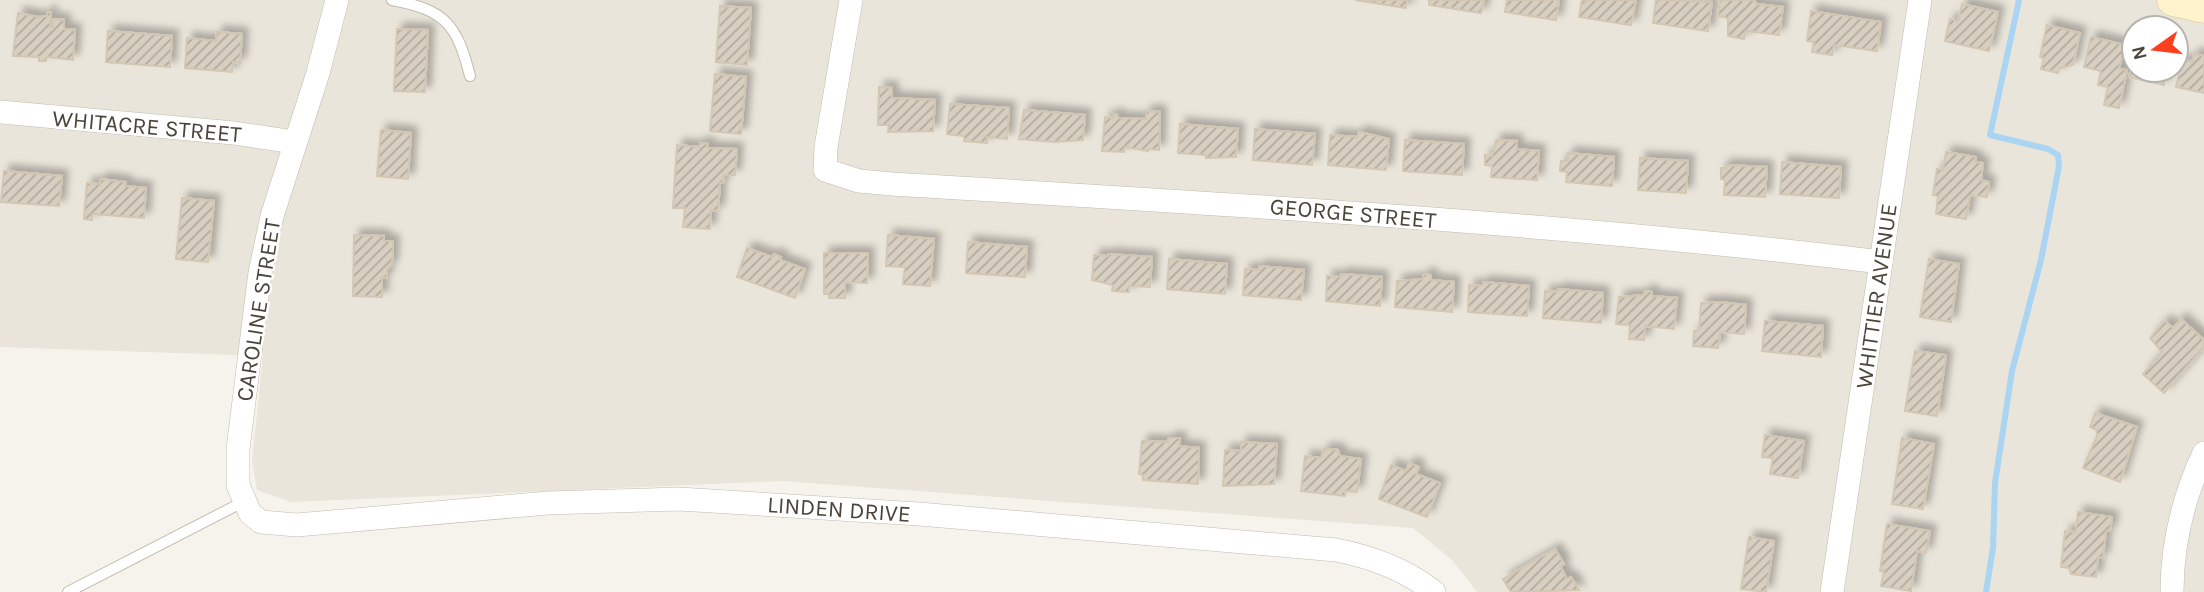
<svg xmlns="http://www.w3.org/2000/svg" width="2204" height="592" viewBox="0 0 2204 592" font-family="Karla,sans-serif">
  <style>
    .residential { fill: #eae5da; fill-rule: evenodd }
    .lines { fill: none; stroke-linecap: round; stroke-linejoin: round }
    .stream { stroke: #a9d4f2; stroke-width: 6 }
    .building { fill: url(#building-hatch); stroke: #d3c7b4; stroke-width: 2; filter: url(#shadow) }
    .service-casing { stroke: #c2bbae; stroke-width: 12 }
    .minor-casing { stroke: #c2bbae; stroke-width: 24 }
    .secondary-casing { stroke: #d6c79b; stroke-width: 33 }
    .service { stroke: #fff; stroke-width: 10 }
    .minor { stroke: #fff; stroke-width: 23 }
    .secondary { stroke: #fff3cd; stroke-width: 32 }
    .labels { text-anchor: middle; stroke-width: 5; stroke-linejoin: round; paint-order: stroke }
    .street-label { font-size: 23px; fill: #4b4439; stroke: #fff }
  </style>
  <defs>
    <pattern id="building-hatch" width="6" height="6" patternUnits="userSpaceOnUse" patternTransform="scale(1.75)"><rect width="6" height="6" fill="#d8cfc1"/><path d="M-1 1l2-2M0 6l6-6M5 7l2-2" fill="none" stroke="#b1aa9e"/></pattern>
    <filter id="shadow"><feDropShadow dx="6" dy="-6" stdDeviation="3.5" flood-color="#0004"/></filter>
  </defs>
  <rect width="100%" height="100%" fill="#f6f3ec"/>
  <!-- residential -->
  <path class="residential" d="M0,0H2204V592H1477L1452,560L1413,528L783,481L291,502L257,490L252,461L263,356L0,347ZM2134,28H2176V70H2134Z"/>
  <g class="lines">
    <!-- stream -->
    <polyline class="stream" points="1986,592 1993,548 1995,483 2012,371 2041,260 2059,166 2058,155 2048,149 1990,135 2019,0"/>
  </g>
  <!-- building -->
  <g class="building">
    <polygon points="1355,0 1407,0 1406,8"/>
    <polygon points="1429,0 1484,0 1481,13 1429,5"/>
    <polygon points="1507,0 1559,0 1556,20 1505,12"/>
    <polygon points="1582,0 1636,0 1631,25 1579,17"/>
    <polygon points="1656,0 1712,2 1708,31 1653,23"/>
    <polygon points="1720,0 1754,0 1757,4 1783,7 1779,35 1746,31 1744,39 1728,36 1728,18 1718,16"/>
    <polygon points="1962,4 1998,12 1989,51 1945,41 1950,19 1958,21"/>
    <polygon points="720,6 751,8 747,65 716,62"/>
    <polygon points="1811,11 1881,22 1877,51 1834,45 1832,55 1812,52 1814,42 1807,41"/>
    <polygon points="47,12 51,12 50,27 53,27 53,19 64,20 64,29 75,30 73,60 47,57 46,61 39,61 39,57 13,56 18,13 39,17 47,16"/>
    <polygon points="2047,25 2080,33 2073,65 2060,68 2058,73 2041,69 2044,58 2040,57"/>
    <polygon points="397,29 428,30 425,92 394,91"/>
    <polygon points="108,31 172,36 170,67 106,62"/>
    <polygon points="217,32 242,34 240,63 233,62 232,72 185,68 187,38 216,41"/>
    <polygon points="2091,37 2125,45 2119,69 2127,70 2119,108 2104,105 2108,87 2098,85 2101,71 2084,67"/>
    <polygon points="2194,54 2204,56 2204,93 2176,87 2182,60 2192,62"/>
    <polygon points="2134,56 2134,70 2167,70 2164,85 2129,77"/>
    <polygon points="715,74 746,77 741,134 710,131"/>
    <polygon points="879,87 892,88 892,98 935,100 933,131 888,132 889,125 878,125"/>
    <polygon points="950,104 1009,108 1007,139 987,137 987,143 964,141 964,136 947,134"/>
    <polygon points="1024,110 1085,115 1083,140 1055,142 1019,139"/>
    <polygon points="1146,111 1160,112 1159,150 1148,149 1148,151 1125,147 1124,152 1102,151 1105,117 1113,118 1113,114 1118,115 1118,118 1146,119"/>
    <polygon points="1180,124 1238,129 1236,157 1206,158 1206,155 1178,153"/>
    <polygon points="1255,129 1315,134 1312,165 1253,160"/>
    <polygon points="381,130 411,133 408,179 377,176"/>
    <polygon points="1359,132 1389,139 1386,170 1328,165 1330,135 1358,137"/>
    <polygon points="1405,140 1464,144 1462,175 1403,171"/>
    <polygon points="1496,140 1517,141 1516,149 1539,151 1537,180 1491,177 1492,166 1485,165 1485,155 1492,156"/>
    <polygon points="700,143 708,144 708,148 737,149 735,175 724,175 723,183 720,183 718,211 711,210 710,229 683,227 685,208 673,208 677,145 700,147"/>
    <polygon points="1946,152 1976,157 1975,162 1983,163 1981,180 1989,182 1987,197 1970,195 1966,219 1936,214 1938,196 1933,195 1937,169 1943,170"/>
    <polygon points="1568,153 1614,157 1612,186 1566,182 1567,172 1560,171 1561,161 1568,161"/>
    <polygon points="1640,158 1688,161 1686,193 1638,190"/>
    <polygon points="1782,162 1841,167 1839,198 1780,194"/>
    <polygon points="1726,165 1767,167 1765,197 1724,195 1725,180 1721,179 1721,168 1726,168"/>
    <polygon points="4,171 62,176 59,206 1,202"/>
    <polygon points="100,179 126,182 125,186 146,188 144,218 92,214 92,220 84,219 87,183 100,184"/>
    <polygon points="182,198 214,201 208,262 176,259"/>
    <polygon points="354,235 384,236 384,241 393,241 392,264 387,269 387,278 382,277 382,297 353,296"/>
    <polygon points="888,235 934,239 930,286 903,284 905,267 886,266"/>
    <polygon points="968,242 1027,247 1025,277 966,273"/>
    <polygon points="747,248 772,257 774,254 781,257 780,260 805,269 795,298 737,277"/>
    <polygon points="824,253 868,253 867,283 845,282 845,298 829,298 829,294 824,294"/>
    <polygon points="1108,254 1152,257 1150,287 1129,286 1129,292 1112,291 1113,285 1092,280 1094,255 1108,256"/>
    <polygon points="1169,259 1227,264 1225,294 1167,289"/>
    <polygon points="1929,259 1959,264 1951,322 1920,317"/>
    <polygon points="1259,266 1304,270 1301,300 1243,295 1245,269 1259,270"/>
    <polygon points="1341,274 1382,277 1380,306 1326,301 1327,276 1341,277"/>
    <polygon points="1424,274 1431,275 1431,280 1454,282 1452,312 1395,307 1397,281 1423,279"/>
    <polygon points="1483,282 1529,286 1527,316 1468,312 1469,285 1483,286"/>
    <polygon points="1558,289 1603,293 1601,323 1543,318 1545,291 1557,292"/>
    <polygon points="1645,291 1652,292 1652,296 1677,298 1674,329 1645,326 1644,340 1629,339 1630,325 1616,324 1619,297 1644,295"/>
    <polygon points="1719,302 1746,305 1744,334 1720,332 1718,348 1693,346 1694,331 1699,331 1701,303"/>
    <polygon points="2181,319 2204,340 2204,347 2164,393 2143,374 2162,352 2150,338 2165,321 2173,328"/>
    <polygon points="1765,321 1823,326 1821,357 1762,351"/>
    <polygon points="1915,351 1946,355 1937,416 1905,411"/>
    <polygon points="2095,413 2137,427 2120,482 2083,468 2097,436 2097,430 2090,427"/>
    <polygon points="1765,435 1804,441 1798,478 1770,474 1773,458 1762,457"/>
    <polygon points="1169,438 1180,438 1179,446 1199,448 1198,484 1143,480 1143,475 1139,474 1142,441 1168,442"/>
    <polygon points="1902,438 1934,444 1923,509 1892,504"/>
    <polygon points="1241,442 1277,444 1274,484 1223,486 1225,450 1241,451"/>
    <polygon points="1324,449 1338,450 1340,456 1361,459 1357,492 1345,491 1345,496 1301,491 1305,456 1321,458"/>
    <polygon points="1409,463 1419,467 1416,474 1440,483 1427,517 1379,499 1391,465 1406,471"/>
    <polygon points="2078,512 2112,517 2110,531 2106,531 2103,558 2098,557 2096,577 2071,574 2069,568 2061,567 2065,531 2076,532"/>
    <polygon points="1887,524 1930,531 1926,553 1917,551 1911,591 1881,586 1884,571 1880,571"/>
    <polygon points="1749,537 1774,541 1766,592 1741,589"/>
    <polygon points="1555,549 1564,564 1560,566 1567,579 1571,577 1579,590 1511,592 1503,579"/>
  </g>
  <g class="lines">
    <!-- service casing -->
    <g class="service-casing">
      <g id="service">
        <path d="M392,0C446,10 457,25 470,76"/>
        <polyline points="68,592 243,502"/>
      </g>
    </g>
    <!-- minor casing -->
    <g class="minor-casing">
      <g id="minor">
        <path d="M337,0L318,73L272,216L260,273L238,449V485L250,513L261,522L297,525L548,503L679,499L919,514L1336,550C1372,557 1405,569 1434,592"/>
        <path d="M851,0L826,147L825,170L859,181L892,184C1222,204 1553,222 1881,262"/>
        <polyline points="0,112 234,133 294,142"/>
        <polyline points="1832,592 1920,0"/>
        <path d="M2172,592C2172,542 2183,498 2204,453"/>
      </g>
    </g>
    <!-- secondary casing -->
    <g class="secondary-casing">
      <polyline id="secondary" points="2173,0 2204,7"/>
    </g>
    <!-- service -->
    <use href="#service" class="service"/>
    <!-- minor -->
    <use href="#minor" class="minor"/>
    <!-- secondary -->
    <use href="#secondary" class="secondary"/>
  </g>
  <g class="labels">
    <!-- street labels -->
    <g class="street-label">
      <text transform="translate(147 126) rotate(5)" y="8">WHITACRE STREET</text>
      <text transform="translate(1353 213) rotate(5)" y="8">GEORGE STREET</text>
      <text transform="translate(1876 296) rotate(-82)" y="8">WHITTIER AVENUE</text>
      <text transform="translate(258 310) rotate(-81)" y="8">CAROLINE STREET</text>
      <text transform="translate(839 509) rotate(4)" y="8">LINDEN DRIVE</text>
    </g>
  </g>
  <!-- north arrow -->
  <g transform="translate(2155 49) rotate(256)"><circle r="33" fill="#ffffff" stroke="#b7b4b0" stroke-width="2"/>
  <path d="M0-5L12 26L0 18L-12 26Z" fill="#fc3f1d"/>
  <text y="-10" font-size="19" font-weight="bold" text-anchor="middle" fill="#4b4439">N</text>
  </g>
</svg>
